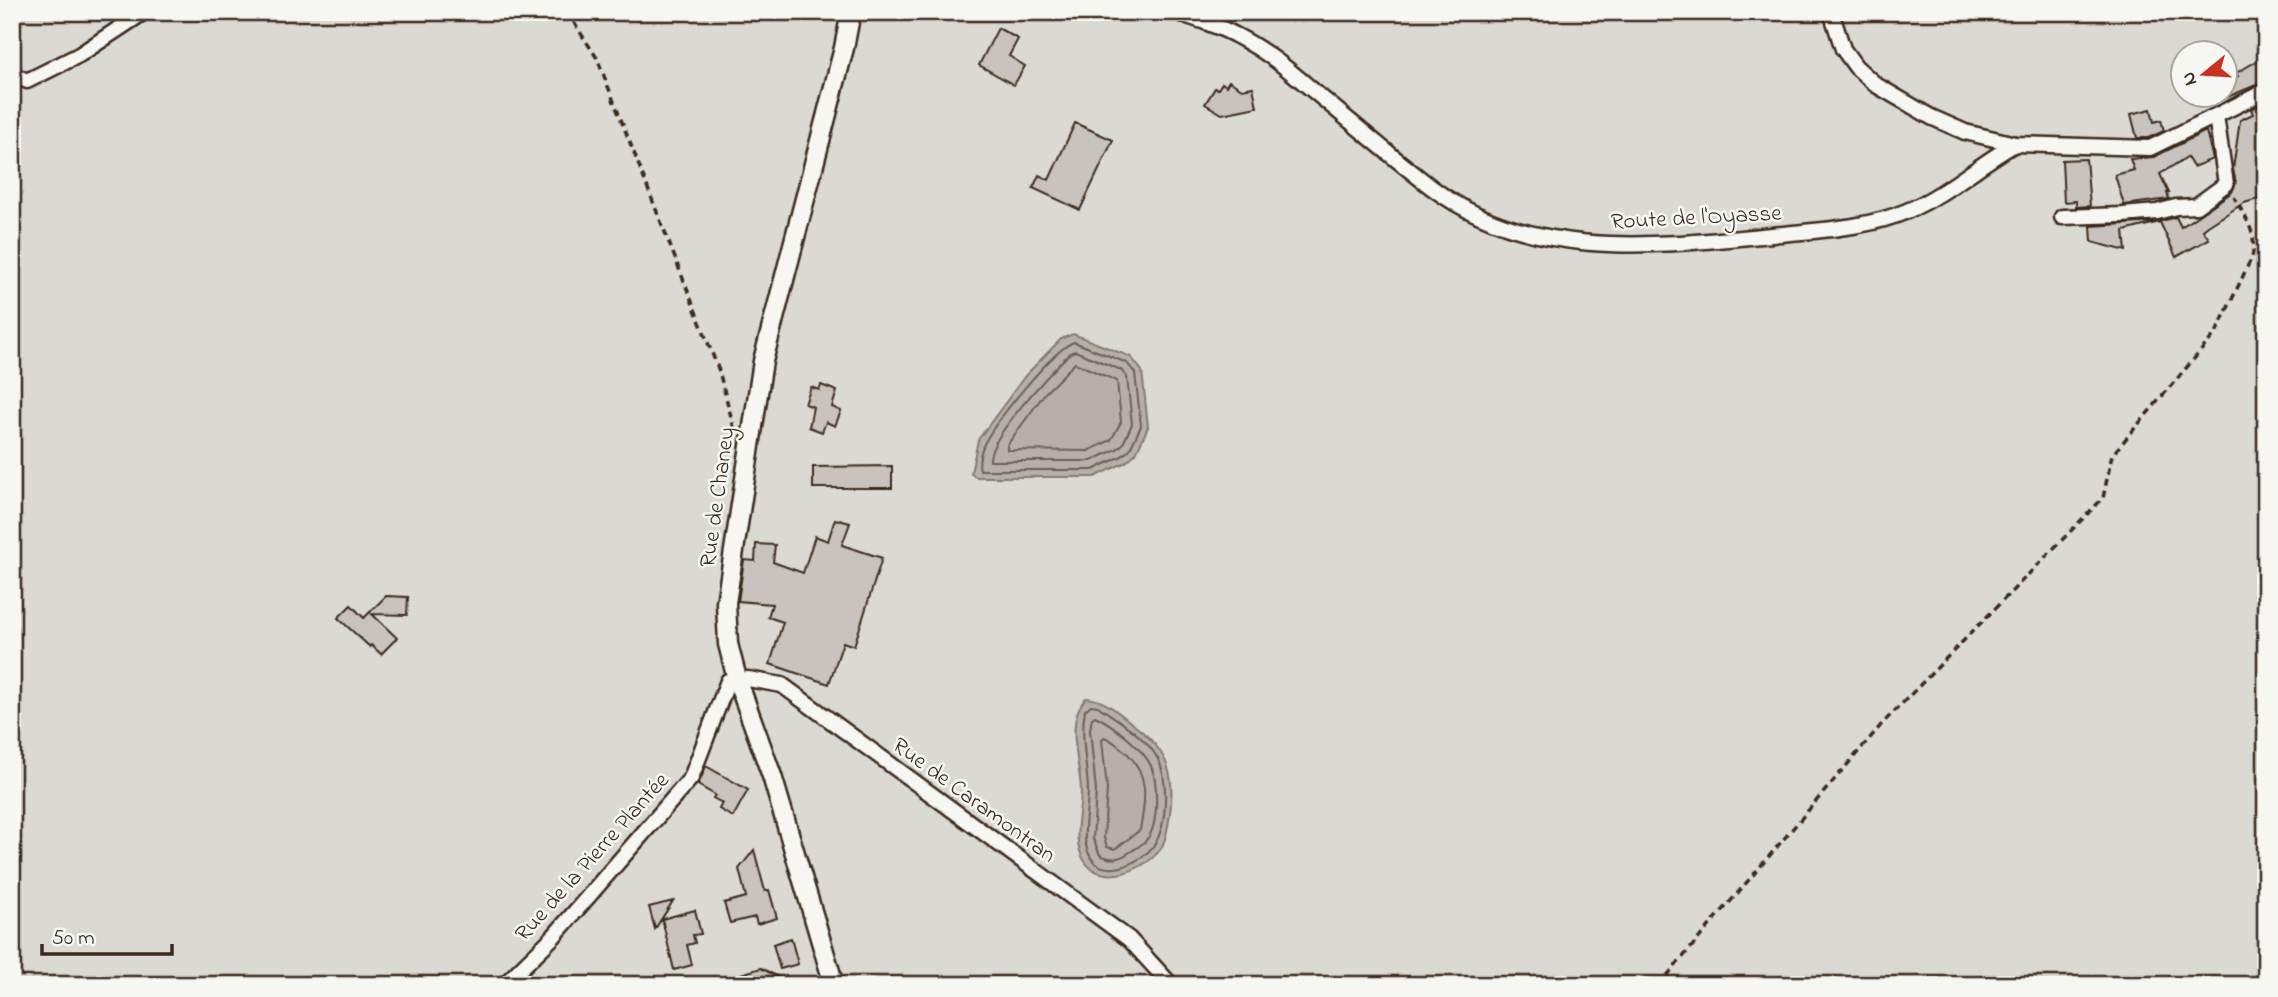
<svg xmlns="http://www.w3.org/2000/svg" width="2278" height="997" viewBox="0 0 2278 997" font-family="'Indie Flower',sans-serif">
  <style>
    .green { fill: #dad9d3; stroke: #8a8278; stroke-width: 2; fill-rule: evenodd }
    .water { fill: #b6b0a9; stroke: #857a71; stroke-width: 2 }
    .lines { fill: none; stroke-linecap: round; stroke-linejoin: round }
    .shore { stroke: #6c6056; stroke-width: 2 }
    .building { fill: #c8c3be; stroke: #3b2a1e; stroke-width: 2 }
    .minor-casing { stroke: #3b2a1e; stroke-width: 19 }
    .tertiary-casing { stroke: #3b2a1e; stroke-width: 23 }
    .path { stroke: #3b2a1e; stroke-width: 3.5; stroke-dasharray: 7 5; stroke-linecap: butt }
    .minor { stroke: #f6f6f2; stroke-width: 14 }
    .tertiary { stroke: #f6f6f2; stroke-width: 18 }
    .labels { text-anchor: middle; stroke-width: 5; stroke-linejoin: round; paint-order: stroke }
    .street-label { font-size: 23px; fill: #3b2a1e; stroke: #f6f6f2 }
  </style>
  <rect width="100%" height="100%" fill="#f6f6f2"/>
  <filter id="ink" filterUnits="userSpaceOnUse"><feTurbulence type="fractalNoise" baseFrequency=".0143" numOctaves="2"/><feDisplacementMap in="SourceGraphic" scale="14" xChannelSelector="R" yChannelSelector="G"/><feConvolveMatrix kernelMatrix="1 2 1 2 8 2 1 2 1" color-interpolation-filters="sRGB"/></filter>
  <g filter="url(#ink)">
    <!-- green -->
    <path class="green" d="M12,12H2266V985H12ZM2184,52H2226V94H2184Z"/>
    <!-- water -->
    <g class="water">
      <polygon points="1073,334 1131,357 1142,371 1148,427 1136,453 1126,462 1095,477 976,477 971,473 978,440 1025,376 1061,339"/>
      <path d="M1086,698C1106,699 1120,714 1135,726C1170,752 1176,778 1169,820C1167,831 1166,841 1160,850C1142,873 1094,889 1081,854C1073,834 1081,811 1081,790C1080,761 1064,721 1086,698Z"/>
    </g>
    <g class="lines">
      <!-- shore -->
      <g class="shore">
        <path d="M1074,342L1127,363L1135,373L1141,426L1130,449L1122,456L1093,470H980C978,462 981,451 984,444C995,422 1053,349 1074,342Z"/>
        <path d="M1075,351L1121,370L1127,377L1132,424L1123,444L1117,449L1091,461H990C987,439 1053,370 1070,353Z"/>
        <polygon points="1075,363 1117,381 1121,422 1111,440 1088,451 1007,450 1007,445 1045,393"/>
        <path d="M1091,705L1098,706C1118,721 1146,736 1158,759C1168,779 1167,818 1158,838C1150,858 1114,878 1095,863C1089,857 1085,846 1085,838C1084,822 1088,806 1088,790C1087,763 1080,737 1085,710Z"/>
        <path d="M1095,716C1112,724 1143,748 1151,766C1158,782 1159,825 1147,839C1143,845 1136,848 1130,852C1120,859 1112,861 1100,855L1093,839L1096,791L1090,730L1092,718Z"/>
        <path d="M1104,737C1111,739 1116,744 1122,749C1150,771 1146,799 1140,830L1115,849L1107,847L1104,838L1107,789L1102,740Z"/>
      </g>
    </g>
    <!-- building -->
    <g class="building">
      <polygon points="998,28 1018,39 1009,56 1025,66 1014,85 979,65"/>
      <polygon points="2266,56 2266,81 2225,98 2225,81 2238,76 2236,73"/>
      <polygon points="1229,81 1242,89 1253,87 1257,107 1222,114 1205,104 1215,88 1218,89 1222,83 1226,86"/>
      <polygon points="2266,102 2266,197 2244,203 2208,226 2203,230 2209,239 2176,257 2160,222 2124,231 2126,251 2092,242 2091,226 2158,222 2176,217 2181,227 2232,192 2236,183 2233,169 2240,120 2253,114 2251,109"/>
      <polygon points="2151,109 2154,122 2161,120 2164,131 2148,138 2137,138 2131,114"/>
      <polygon points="1075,123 1113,140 1080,210 1033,188 1039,175 1049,180"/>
      <polygon points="2206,131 2213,159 2193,167 2187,157 2160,174 2169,193 2167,193 2169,199 2124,205 2115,175 2134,170 2130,159 2154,157"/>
      <polygon points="2086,159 2090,206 2076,207 2076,201 2064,202 2062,160"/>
      <polygon points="821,385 837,391 832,407 841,411 835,426 826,422 822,432 809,427 813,407 805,404 811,387 819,390"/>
      <polygon points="892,466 892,488 813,488 813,467"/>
      <polygon points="835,519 850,523 842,545 882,558 854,646 843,642 829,684 770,664 783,622 768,617 772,604 738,601 744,560 755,561 756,544 775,545 773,562 803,573 815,536 828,541"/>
      <polygon points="386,596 408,597 407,615 372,614 397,638 381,654 371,645 370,647 338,618 351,605 364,618"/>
      <polygon points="706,766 748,790 733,817 719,809 722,803 713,798 715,795 698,785"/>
      <polygon points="754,850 765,891 769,890 777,918 757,924 755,917 730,923 724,903 746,897 739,869"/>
      <polygon points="673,901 655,929 649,907"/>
      <polygon points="695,910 701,934 693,935 695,943 687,945 692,965 674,970 662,919"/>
      <polygon points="791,938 798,964 780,969 773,944"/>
      <polygon points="761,968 793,985 744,985 741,974"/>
    </g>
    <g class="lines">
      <!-- minor casing -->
      <g class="minor-casing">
        <g id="minor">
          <path d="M1175,12C1197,19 1219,26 1239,37C1268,52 1291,72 1316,93C1354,124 1392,157 1431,187C1530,262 1657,246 1772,235C1817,230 1865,229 1907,211C1947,194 1978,165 2015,144"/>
          <polyline points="1831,12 1843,49 1856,67 1876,85 1931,117 1965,132 2015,144 2150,148 2266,91"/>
          <polyline points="12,74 27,81 79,55 144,12"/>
          <polyline points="2062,217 2123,215 2157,212 2176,207 2196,206 2226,184 2216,116"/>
          <polyline points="504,985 554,936 691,778 728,681 748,679 782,685 1129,939 1171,985"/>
        </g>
      </g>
      <!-- tertiary casing -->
      <g class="tertiary-casing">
        <polyline id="tertiary" points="834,985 772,776 737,679 728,644 726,603 763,361 844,48 851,12"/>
      </g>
      <!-- path -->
      <g class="path">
        <polyline points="567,12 597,58 719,371 734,428"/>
        <path d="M1659,985L1882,724L2103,498L2112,455L2216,333L2252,257C2258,233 2245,217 2234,197"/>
      </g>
      <!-- minor -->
      <use href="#minor" class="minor"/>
      <!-- tertiary -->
      <use href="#tertiary" class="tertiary"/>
    </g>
  </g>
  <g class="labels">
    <!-- street labels -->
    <g class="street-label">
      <text transform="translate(1696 216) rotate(-3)" y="8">Route de l'Oyasse</text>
      <text transform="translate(716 497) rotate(-82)" y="8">Rue de Chaney</text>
      <text transform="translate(975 799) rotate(36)" y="8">Rue de Caramontran</text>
      <text transform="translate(591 856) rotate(-48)" y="8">Rue de la Pierre Plantée</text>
    </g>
  </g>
  <!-- margin -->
  <rect width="2278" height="997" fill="none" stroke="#f6f6f2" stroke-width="42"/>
  <rect x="21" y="21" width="2236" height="955" fill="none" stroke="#3b2a1e" stroke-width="2.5" filter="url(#ink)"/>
  <!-- north arrow -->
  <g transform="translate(2204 74) rotate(252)"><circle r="33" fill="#f6f6f2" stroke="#aba49d" stroke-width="2"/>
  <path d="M0-5L12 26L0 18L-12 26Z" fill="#c8321e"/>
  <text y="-10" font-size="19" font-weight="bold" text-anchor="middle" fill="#3b2a1e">N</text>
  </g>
  <!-- scale -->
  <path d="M42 944v10h130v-10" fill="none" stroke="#3b2a1e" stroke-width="3.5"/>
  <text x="52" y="944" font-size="21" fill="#3b2a1e" stroke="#f6f6f2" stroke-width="5" paint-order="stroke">50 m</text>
</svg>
